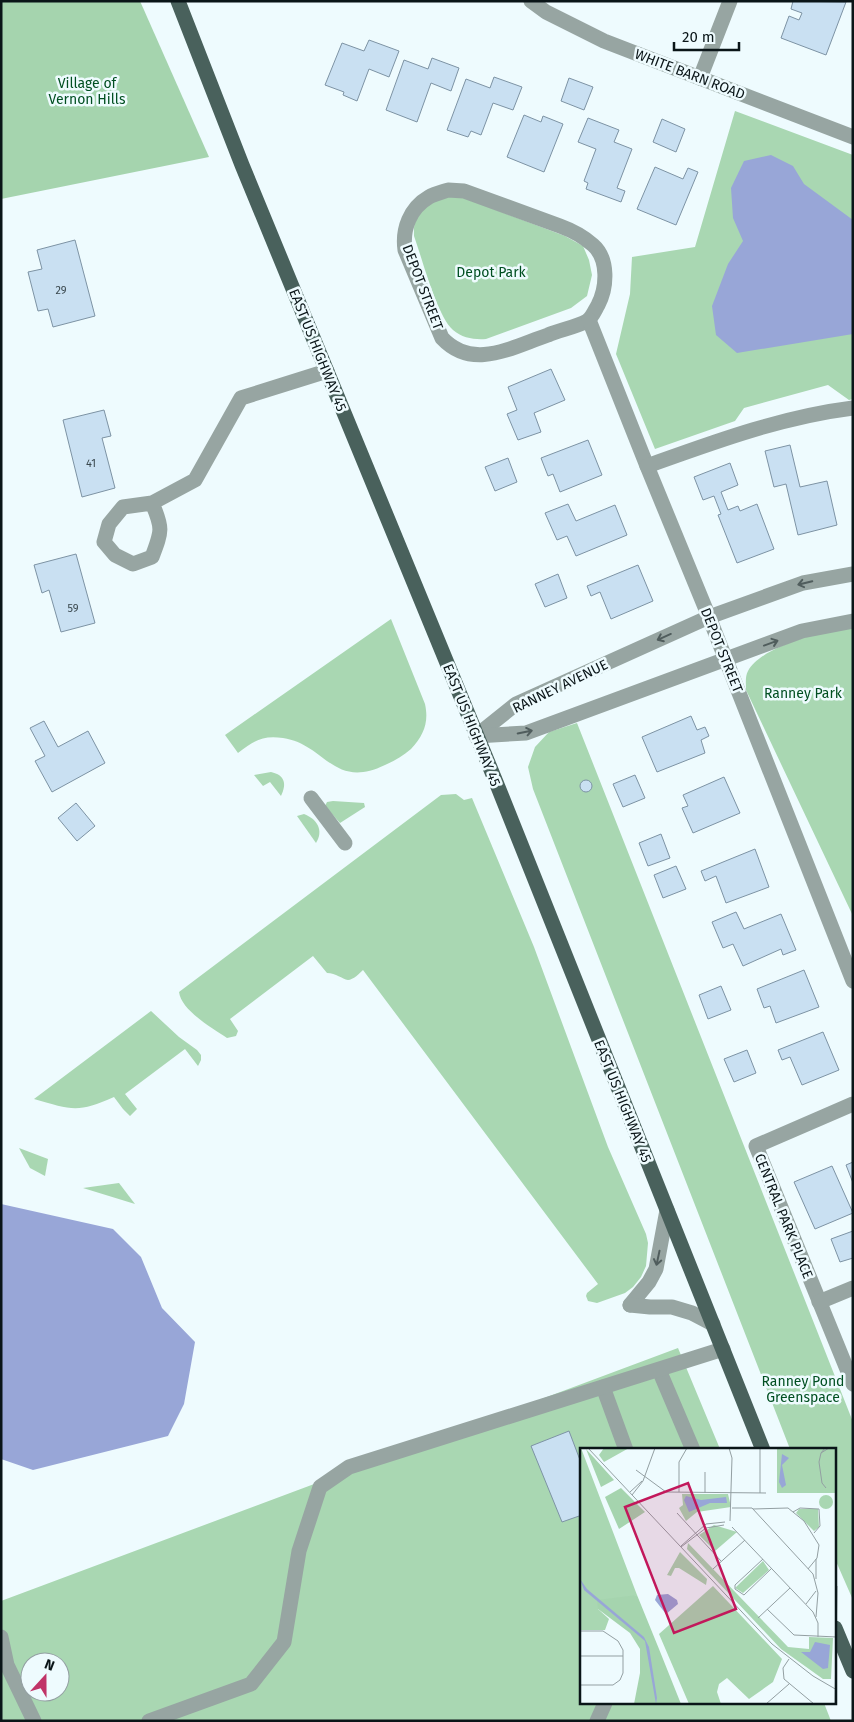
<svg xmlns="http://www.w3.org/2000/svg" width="854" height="1722" viewBox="0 0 854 1722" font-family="'Fira Sans',sans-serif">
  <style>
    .green { fill: #a9d7b2; fill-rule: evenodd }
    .forest { fill: #a5d4ae }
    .water { fill: #98a6d7 }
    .building { fill: #c9e0f2; stroke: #7d93a4 }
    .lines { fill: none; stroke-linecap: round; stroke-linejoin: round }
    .minor { stroke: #97a5a2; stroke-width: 15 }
    .major { stroke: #49615c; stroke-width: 15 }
    .oneway { stroke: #505d5d }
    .labels { text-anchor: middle; stroke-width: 5; stroke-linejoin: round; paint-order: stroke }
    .number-label { font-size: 11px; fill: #3a484e }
    .street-label { font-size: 14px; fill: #0a1518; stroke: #eefbfe }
    .park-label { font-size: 14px; fill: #004f21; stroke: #eefbfe }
    .inset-road { fill: none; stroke: #939fa2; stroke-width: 1 }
    .view { fill: #c2185b; fill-opacity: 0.15; stroke: #c2185b; stroke-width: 2.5 }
    .inset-edge { fill: none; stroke: #0a1518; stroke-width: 2.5 }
  </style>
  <rect width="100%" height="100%" fill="#eefbfe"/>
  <!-- green -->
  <g class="green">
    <polygon points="735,111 853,155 853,399 849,400 828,385 744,408 735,421 655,449 616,354 630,294 632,257 695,247"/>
    <path d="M442,196L462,197L565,236L583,246L589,260L592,275L587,296L571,308L486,339C475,340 462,338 453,330C437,316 422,258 414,236C413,211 423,209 442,196Z"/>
    <path d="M391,619L425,704C429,722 424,735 411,749C403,756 394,761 385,765C333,790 325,744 283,738C262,735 254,741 238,753L225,735Z"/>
    <path d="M853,626V916L746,690C746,684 745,676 748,671C761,646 826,630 853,626Z"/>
    <polygon points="577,723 853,1422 853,1600 835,1559 835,1450 790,1449 533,789 528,767 535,747 549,732"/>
    <path d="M271,772C285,775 287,784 281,796L270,782L263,786L254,775Z"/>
    <path d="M456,794L464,800L472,798L534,947L608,1147L646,1234L648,1243L646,1266L641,1277L633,1287L625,1293L597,1303L588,1301L586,1296L587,1293L598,1284L363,970C360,973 353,980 348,980C342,979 336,973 327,973L313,956L230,1019L238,1031L236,1036L227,1038C212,1028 181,1010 179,992L441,795Z"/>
    <polygon points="333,801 364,803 365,807 340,823 325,806 327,802"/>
    <path d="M304,814C317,819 324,830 316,843L297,816Z"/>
    <path d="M151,1011L179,1037L197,1050L201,1055V1060L198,1066L185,1049L125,1094L137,1109L130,1116L123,1109L114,1097C78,1113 72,1110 34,1099Z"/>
    <polygon points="19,1148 48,1159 45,1176 30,1168"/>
    <polygon points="119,1183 135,1204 83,1188"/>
    <path d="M678,1348L720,1449L582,1450V1703H824L831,1721H1V1601ZM30,1662H60V1692H30Z"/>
  </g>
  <!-- forest -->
  <polygon class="forest" points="1,1 140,1 209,157 1,199"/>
  <!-- water -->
  <g class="water">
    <polygon points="771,155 793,166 804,184 853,220 853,334 737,353 716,335 712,306 728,264 743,241 733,218 731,188 744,161"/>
    <polygon points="1,1204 113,1229 141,1257 162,1308 195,1342 184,1404 168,1436 33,1470 1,1459"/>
  </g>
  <!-- building -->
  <g class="building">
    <polygon points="793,1 846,2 826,55 781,38 789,16 799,20 802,13 791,9"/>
    <polygon points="369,40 399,51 389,77 369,69 357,101 343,95 344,92 325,85 342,43 364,51"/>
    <polygon points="432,58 459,68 451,91 431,83 417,122 386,110 404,60 428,69"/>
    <polygon points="494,77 522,87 513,110 493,103 481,135 471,131 468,137 447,130 466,79 490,88"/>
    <polygon points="569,78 593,87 584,110 561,101"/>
    <polygon points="524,115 541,122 543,116 563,124 544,172 507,157"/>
    <polygon points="588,118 619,130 614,142 632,149 617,188 625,191 621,202 586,189 588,183 584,181 596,149 578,142"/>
    <polygon points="662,119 685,129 676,152 653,142"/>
    <polygon points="655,167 683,179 688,168 698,172 676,225 637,209"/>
    <polygon points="75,240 95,316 53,327 48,309 38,311 28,272 42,269 37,250"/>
    <polygon points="551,369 565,400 534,413 541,432 518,440 507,414 517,410 508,387"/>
    <polygon points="104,410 111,436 102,438 115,488 82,497 63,420"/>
    <polygon points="588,440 602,475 560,492 553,474 548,476 541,458"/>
    <polygon points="790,445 800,487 827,481 837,525 798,535 786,484 774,487 765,451"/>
    <polygon points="508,458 517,482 495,491 485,467"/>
    <polygon points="730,463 738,485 721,492 728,510 738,506 740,511 757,504 774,549 737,563 718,515 721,514 714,496 703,500 694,477"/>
    <polygon points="568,504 576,521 615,505 627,535 576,556 567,536 557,540 545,513"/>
    <polygon points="76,554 95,623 61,632 49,590 42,593 34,565"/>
    <polygon points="638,565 653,601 611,619 600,592 591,596 587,586"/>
    <polygon points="558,574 567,598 545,607 535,584"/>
    <polygon points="691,716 697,730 705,727 709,736 701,740 705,753 657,772 642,737"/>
    <polygon points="44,721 58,747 88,731 105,763 52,792 35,761 45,756 30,728"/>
    <polygon points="635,775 645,798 623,807 613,784"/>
    <polygon points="724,777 740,813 693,833 682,808 688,806 683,795"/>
    <circle cx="586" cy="786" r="6"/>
    <polygon points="76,803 95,826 77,841 58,818"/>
    <polygon points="661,834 670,858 648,866 639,843"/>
    <polygon points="755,849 769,887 726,903 716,876 705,881 701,871"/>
    <polygon points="676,866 686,889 663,898 654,875"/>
    <polygon points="736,912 744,929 781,914 796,950 783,955 781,949 743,966 733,944 723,948 712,922"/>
    <polygon points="804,970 819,1007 776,1023 770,1006 764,1008 757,989"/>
    <polygon points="721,986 731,1010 708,1019 699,995"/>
    <polygon points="823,1032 839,1070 802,1085 790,1057 782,1060 778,1050"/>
    <polygon points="747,1050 756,1073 734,1082 724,1059"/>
    <polygon points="853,1162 853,1183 846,1165"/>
    <polygon points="832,1166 853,1213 815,1229 794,1182"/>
    <polygon points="853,1231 853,1258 840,1262 831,1239"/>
    <polygon points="569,1431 580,1460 582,1460 582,1515 562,1522 531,1446"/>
  </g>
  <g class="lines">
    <!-- minor -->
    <g class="minor">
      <polyline points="531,1 546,12 604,41 853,137"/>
      <polyline points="700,78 730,1"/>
      <path d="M448,190L464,191L560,226C571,230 584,237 593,245C609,259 607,288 598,305C595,310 592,318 587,321C576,327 560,330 548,335C512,347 473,371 442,338L405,250C402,229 410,208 429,197C434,194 442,192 448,190Z"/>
      <polyline points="589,320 647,466 709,617 853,981"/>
      <path d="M647,466C714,442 781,417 853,408"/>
      <path d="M152,503C163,528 162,531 152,557L133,564L115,555L104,542L109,524L123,507L152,503L195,480L241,398L327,371"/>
      <polyline points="476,736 516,704 709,617 803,583 853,574"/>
      <polyline points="476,736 526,733 802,631 853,621"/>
      <polyline points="311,798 345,843"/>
      <polyline points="853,1104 756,1146 853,1384"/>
      <polyline points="819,1302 853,1288"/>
      <polyline points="630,1305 649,1282 656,1269 667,1210"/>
      <polyline points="630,1305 650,1307 672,1307 692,1313 713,1324"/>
      <polyline points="659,1370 693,1450"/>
      <polyline points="603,1387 626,1450"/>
      <polyline points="1,1637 7,1665 34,1721"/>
      <polyline points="149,1721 251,1684 284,1642 299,1551 320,1487 349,1467 723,1349"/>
      <polyline points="597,1721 605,1703"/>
    </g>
    <!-- major -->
    <g class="major">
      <polyline points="178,1 242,165 496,782 763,1450"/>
      <polyline points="835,1628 853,1671"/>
    </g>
  </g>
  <!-- one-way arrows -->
  <defs><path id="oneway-shaft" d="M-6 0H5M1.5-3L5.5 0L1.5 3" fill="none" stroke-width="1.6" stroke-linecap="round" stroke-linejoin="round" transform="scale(1.25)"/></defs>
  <g class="oneway">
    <use href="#oneway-shaft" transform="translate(805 583) rotate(166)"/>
    <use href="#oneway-shaft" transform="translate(664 637) rotate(156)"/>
    <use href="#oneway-shaft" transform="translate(771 643) rotate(-20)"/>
    <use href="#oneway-shaft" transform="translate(525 732) rotate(-11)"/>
    <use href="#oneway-shaft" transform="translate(658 1258) rotate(102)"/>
  </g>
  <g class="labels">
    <!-- number labels -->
    <g class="number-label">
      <text x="61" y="294">29</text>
      <text x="91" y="467">41</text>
      <text x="73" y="612">59</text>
    </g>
    <!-- street labels -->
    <g class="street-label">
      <text transform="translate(690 74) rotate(21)" y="5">WHITE BARN ROAD</text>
      <text transform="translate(423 287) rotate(69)" y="5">DEPOT STREET</text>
      <text transform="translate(318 350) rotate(68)" y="5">EAST US HIGHWAY 45</text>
      <text transform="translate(722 650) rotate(68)" y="5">DEPOT STREET</text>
      <text transform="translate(560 686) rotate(-26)" y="5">RANNEY AVENUE</text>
      <text transform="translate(472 725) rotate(68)" y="5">EAST US HIGHWAY 45</text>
      <text transform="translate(623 1101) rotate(68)" y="5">EAST US HIGHWAY 45</text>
      <text transform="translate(784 1216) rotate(68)" y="5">CENTRAL PARK PLACE</text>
    </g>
    <!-- park labels -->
    <g class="park-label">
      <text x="87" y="88">Village of<tspan x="87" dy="16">Vernon Hills</tspan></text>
      <text x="491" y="277">Depot Park</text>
      <text x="803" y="698">Ranney Park</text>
      <text x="803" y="1386">Ranney Pond<tspan x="803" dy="16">Greenspace</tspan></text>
    </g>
  </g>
  <!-- overview -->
  <g transform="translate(580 1448)">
    <rect width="256" height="256" fill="#eefbfe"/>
    <path d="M1,0L57,147L18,161L29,171L25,182H0ZM24,0H49L24,14L19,7ZM197,0H256V45H197ZM102,46H148L151,59L117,64L106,73L99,60L103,57ZM239 54a7 7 0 1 1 14 0a7 7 0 1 1-14 0ZM219,61H238L239,79L234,83L216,65ZM134,77L157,84L135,103L119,87ZM108,95L208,199L229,201V189L253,190L251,231H243L201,201L107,101ZM100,104L127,131L126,137L99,120H95L91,128L87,127ZM183,113L189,122L163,145L155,140ZM133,138L202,211L193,234L169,251L147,230L139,236L137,244L141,256H109L79,186Z" fill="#a9d7b2"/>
    <path d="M6,1L34,32L21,39ZM41,40L65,64L39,81L25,49ZM57,147L79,201L101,256H54L60,225V201L50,185L18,161L17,152Z" fill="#a5d4ae"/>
    <path d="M202,6L209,10L202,17L206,37L202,40L199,34ZM106,48L121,52L146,49L147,55H130L109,64L104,52ZM0,131L7,141L64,189L69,199L77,250L76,256L65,193L4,142ZM88,146L97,152L98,156L86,166L75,152L77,147ZM235,194L250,197L248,220L243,221L221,204H230Z" fill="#98a6d7"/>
    <path class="inset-road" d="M8,0L192,196L233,228L257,242M149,0L152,10L150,73M245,0L241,5L249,0M241,5L239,14L242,35L246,40M56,22L86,44L186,45M63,33L75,0M50,44L62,33M99,44V14L107,0M125,45V24M180,45V0M52,47L63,33M152,60H172L233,126L238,145L236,169M173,61L208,60L224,73L239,97L237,110L228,121M213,64L220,60L239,61L240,78L234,85M97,65L141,113M152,79L233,164L238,175V189M101,98L126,76L145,74M101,99L126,80L144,77M183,111L155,137V141L164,147L192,120M133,121L165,92M236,131V111M226,156L236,143M187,161L214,187L257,189M178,170L210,140M0,183H23L38,193L43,202V225L40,232L33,237H0M0,208H43M209,211L203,220L204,231L234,256M186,256L209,236M255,256L257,138"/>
    <path class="view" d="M108,35L156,161L94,185L45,59Z"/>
    <rect width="256" height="256" class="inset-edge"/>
  </g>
  <!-- border -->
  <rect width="854" height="1722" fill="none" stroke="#0a1518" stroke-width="5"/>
  <!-- north arrow -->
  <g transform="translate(45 1677) rotate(21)"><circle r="24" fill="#eefbfe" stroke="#939fa2"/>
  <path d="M0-4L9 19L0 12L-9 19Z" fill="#c03468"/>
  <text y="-8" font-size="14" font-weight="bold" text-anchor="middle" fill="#0a1518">N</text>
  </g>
  <!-- scale -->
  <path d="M674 42v8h65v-8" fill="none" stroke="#0a1518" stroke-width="2.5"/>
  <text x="682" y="42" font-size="15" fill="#0a1518" stroke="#eefbfe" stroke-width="4" paint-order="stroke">20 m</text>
</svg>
